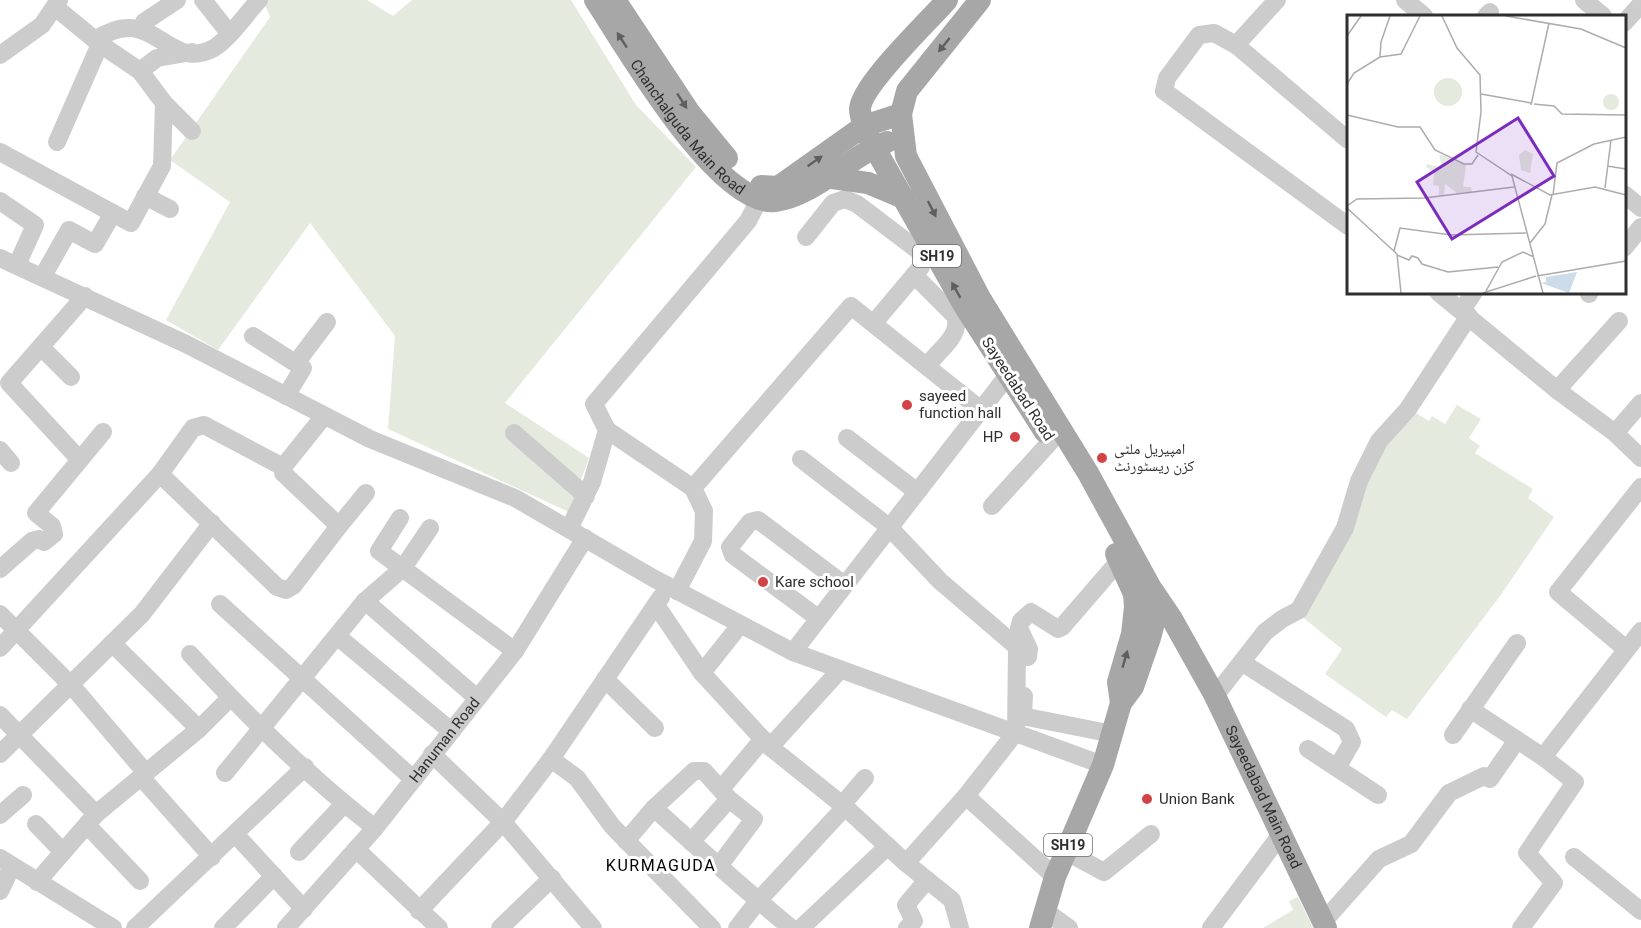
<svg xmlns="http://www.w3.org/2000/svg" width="1641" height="928" viewBox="0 0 1641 928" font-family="Roboto,'Noto Naskh Arabic',sans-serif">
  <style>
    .green { fill: #e4eade }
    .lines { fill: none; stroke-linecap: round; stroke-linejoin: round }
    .minor { stroke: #ccc; stroke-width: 18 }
    .major { stroke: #a7a7a7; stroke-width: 22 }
    .oneway { fill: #5f5f5f }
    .poi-dot { fill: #d34346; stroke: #fff; stroke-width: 2 }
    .labels { text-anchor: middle; stroke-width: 6; stroke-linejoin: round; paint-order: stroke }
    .shield { fill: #fff; stroke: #6d6d6d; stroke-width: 1.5 }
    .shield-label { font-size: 14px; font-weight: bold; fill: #2f2f2f }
    .street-label { font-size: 15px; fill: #2f2f2f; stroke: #fff }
    .poi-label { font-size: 15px; fill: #2f2f2f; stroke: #fff; text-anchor: start }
    .neighbourhood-label { font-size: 16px; letter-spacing: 1.5px; fill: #000; stroke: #fff }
    .inset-road { fill: none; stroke: #acacac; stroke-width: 1.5 }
    .view { fill: #7b2cbf; fill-opacity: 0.15; stroke: #7b2cbf; stroke-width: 3 }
    .inset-edge { fill: none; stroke: #2f2f2f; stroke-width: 3 }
  </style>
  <rect width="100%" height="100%" fill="#fff"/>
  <!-- green -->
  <g class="green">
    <polygon points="263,0 367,0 393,16 412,0 571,0 636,105 696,167 505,403 589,458 569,512 388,429 395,336 310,223 218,350 166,320 230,202 170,160 270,17"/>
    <polygon points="1457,405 1481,419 1469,438 1480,446 1475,453 1533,489 1528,498 1554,517 1500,596 1407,719 1392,710 1386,717 1325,674 1342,649 1300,615 1370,463 1416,413 1429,421 1432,416 1445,424"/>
    <polygon points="1298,897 1313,928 1263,928 1293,910 1289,901"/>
  </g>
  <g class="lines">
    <!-- minor -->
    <g class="minor">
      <polyline points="203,0 229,33"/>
      <polyline points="1277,0 1236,45 1348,140"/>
      <polyline points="1405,0 1424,16"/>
      <polyline points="1584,0 1603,16"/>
      <polyline points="55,7 100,44 140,71 164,103 192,131"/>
      <polyline points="1486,16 1490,12"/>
      <polyline points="144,22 177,0"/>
      <polyline points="1624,23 1641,4"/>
      <path d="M95,40C154,0 166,74 214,48C228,40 247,13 259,0"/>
      <polyline points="1236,45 1214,33 1199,35 1167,78 1164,91 1348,226"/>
      <polyline points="0,55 42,25 59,0"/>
      <polyline points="140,71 157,58 192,52"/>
      <polyline points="57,142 100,44"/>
      <polyline points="0,152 131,223 162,166 164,103"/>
      <polyline points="1624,194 1641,208"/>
      <polyline points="145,196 170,209"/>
      <polyline points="0,201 35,225 17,265"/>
      <polyline points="806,237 833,203 845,199 857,204 928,258"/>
      <polyline points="1624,248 1641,227"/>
      <polyline points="0,258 186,344 370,439 515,498 653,578 793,652 1103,765"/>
      <path d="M914,275L955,316C962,333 942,348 931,361"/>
      <polyline points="43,276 69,230 95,244 113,213"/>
      <polyline points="1438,292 1557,390 1615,433 1641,458"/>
      <polyline points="1589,294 1590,292"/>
      <polyline points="1462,310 1474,292"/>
      <polyline points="878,318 921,267"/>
      <polyline points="253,336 303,368 286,396"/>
      <polyline points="42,348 71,377"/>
      <polyline points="296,363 327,322"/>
      <polyline points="1557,390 1619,321"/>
      <polyline points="607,430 693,488"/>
      <polyline points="514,433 586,496"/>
      <polyline points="1615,433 1641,403"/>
      <polyline points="847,438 916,491"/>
      <polyline points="0,450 11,463"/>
      <polyline points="79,459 9,383 85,296"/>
      <polyline points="801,459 889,527 940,581 1017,647 1016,732 966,796 906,863"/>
      <polyline points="160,474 277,587 286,590 293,586 339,526 283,473 283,467 324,416"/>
      <polyline points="992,506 1051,441"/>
      <polyline points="400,518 379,551 515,651"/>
      <polyline points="339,526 366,493"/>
      <polyline points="569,529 592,482 607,430 594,404 748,221 765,188"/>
      <polyline points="0,569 32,541 39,539 44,542 54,534 52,526 36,513 103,432"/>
      <polyline points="677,591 703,541 704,511 693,488 851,306 980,409"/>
      <polyline points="365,601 477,698"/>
      <polyline points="220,604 412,778"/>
      <polyline points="656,605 702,673 770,747 845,807 906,863 952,900 960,928"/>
      <polyline points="0,614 72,686 146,773"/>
      <polyline points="818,618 733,555 730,547 750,522 758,520 843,584"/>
      <polyline points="337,636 451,731"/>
      <polyline points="112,643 199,729"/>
      <polyline points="0,648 160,474 193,428 204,425 283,467"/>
      <polyline points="1626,649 1558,592 1641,487"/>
      <polyline points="793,652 1008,375"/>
      <path d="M190,654C247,716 308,776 375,828"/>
      <polyline points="1028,657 1029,649 1019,628 1021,621 1031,612 1058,629 1062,627 1119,561"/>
      <polyline points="1243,663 1346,729 1352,742 1337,768"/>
      <polyline points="702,673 740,625"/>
      <polyline points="605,679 655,728"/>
      <polyline points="1024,696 1023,714 1027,717 1113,734"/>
      <polyline points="1215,696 1265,632 1282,619 1299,610 1345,528 1359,481 1379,441 1408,409 1469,316"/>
      <polyline points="1470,709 1543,757"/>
      <polyline points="0,715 96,814 199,729 230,698"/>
      <polyline points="1453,735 1517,643"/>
      <polyline points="770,747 840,670"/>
      <polyline points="1308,749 1378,795"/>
      <polyline points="0,754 142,614 212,523"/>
      <polyline points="432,754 503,822 593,928"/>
      <polyline points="551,759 577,778 612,826 712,928"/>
      <polyline points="225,773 365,601 403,568 430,528"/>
      <polyline points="141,777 212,857"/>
      <polyline points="721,789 763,739"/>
      <polyline points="966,796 1055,877"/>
      <polyline points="842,805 865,778"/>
      <polyline points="0,815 23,795"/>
      <polyline points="36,824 63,852"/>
      <polyline points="87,825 140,881"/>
      <polyline points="236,835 304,909"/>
      <polyline points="626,841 654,808"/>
      <polyline points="691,842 729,799"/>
      <polyline points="356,849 439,928"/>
      <polyline points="1065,851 1104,872 1151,834"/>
      <polyline points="299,852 344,804"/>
      <polyline points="1574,857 1641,911"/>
      <polyline points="0,858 113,928"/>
      <path d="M719,866L754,819L729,799L704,771H694L654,808C699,849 744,889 791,928"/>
      <polyline points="37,882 96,814"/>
      <polyline points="0,891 12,866"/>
      <polyline points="1044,910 1069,928"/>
      <polyline points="419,911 503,822 551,759 661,597"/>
      <polyline points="1323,922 1379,859 1411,844 1449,793 1484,776 1490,779 1517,740"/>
      <polyline points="135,928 305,767"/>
      <polyline points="223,928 274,876"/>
      <path id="s1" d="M286,928L375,828L515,651L585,538"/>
      <polyline points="500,928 552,878"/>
      <polyline points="737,928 758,901 845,807"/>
      <polyline points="801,928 888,846"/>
      <polyline points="907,928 914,921 906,905 927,880"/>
      <polyline points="1211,928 1282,833"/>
      <polyline points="1521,928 1554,883 1527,853 1575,782 1543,757 1641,631"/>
    </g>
    <!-- major -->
    <g class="major">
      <path id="s2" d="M595,0C624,44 718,208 775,201C814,196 850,156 887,142"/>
      <polyline points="615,0 690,113 727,158"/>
      <path d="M947,0C929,21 861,85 860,109C860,118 865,128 868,136L965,307L1045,432"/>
      <polyline points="980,0 907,91 901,114 906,156 980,298 1088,473 1152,590 1155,619 1150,638 1133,687 1121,703 1103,765 1055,877 1040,928"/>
      <polyline points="825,177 868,183 904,198"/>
      <polyline points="761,186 778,187 864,126 901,114"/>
      <polyline points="1116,554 1134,594 1135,607 1132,634 1118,682 1121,703"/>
      <path id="s3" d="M1153,591L1172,619L1215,696L1326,928"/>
    </g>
  </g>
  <!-- one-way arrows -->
  <defs><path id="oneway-solid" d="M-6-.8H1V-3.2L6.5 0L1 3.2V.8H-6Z" transform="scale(1.5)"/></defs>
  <g class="oneway">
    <use href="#oneway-solid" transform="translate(622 40) rotate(-123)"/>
    <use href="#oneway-solid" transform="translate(944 45) rotate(129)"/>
    <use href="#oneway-solid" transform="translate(682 101) rotate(57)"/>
    <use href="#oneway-solid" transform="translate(815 161) rotate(-35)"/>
    <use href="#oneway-solid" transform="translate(932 209) rotate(63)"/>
    <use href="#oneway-solid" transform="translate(956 290) rotate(-119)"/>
    <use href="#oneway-solid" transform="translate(1125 659) rotate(-74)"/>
  </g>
  <!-- markers -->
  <g class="poi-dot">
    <circle cx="907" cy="405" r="6"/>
    <circle cx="1015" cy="437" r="6"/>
    <circle cx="1102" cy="458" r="6"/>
    <circle cx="763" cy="582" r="6"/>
    <circle cx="1147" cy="799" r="6"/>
  </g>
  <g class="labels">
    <!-- shield labels -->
    <g class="shield">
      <rect x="913" y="245" width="48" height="22" rx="4.5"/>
      <rect x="1044" y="834" width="48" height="22" rx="4.5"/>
    </g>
    <g class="shield-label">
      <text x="937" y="261">SH19</text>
      <text x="1068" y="850">SH19</text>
    </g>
    <!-- street labels -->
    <g class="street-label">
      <text dy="5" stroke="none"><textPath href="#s2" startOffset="158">Chanchalguda Main Road</textPath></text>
      <text transform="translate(1018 389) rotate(57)" y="5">Sayeedabad Road</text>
      <text dy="5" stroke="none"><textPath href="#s1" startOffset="246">Hanuman Road</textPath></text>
      <text dy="5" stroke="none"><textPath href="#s3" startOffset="234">Sayeedabad Main Road</textPath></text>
    </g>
    <!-- poi labels -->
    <g class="poi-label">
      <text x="919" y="401">sayeed<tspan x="919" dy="17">function hall</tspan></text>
      <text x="1003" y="442" text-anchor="end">HP</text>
      <text x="1114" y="454">امپیریل ملٹی<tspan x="1114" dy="17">کزن ریسٹورنٹ</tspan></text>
      <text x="775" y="587">Kare school</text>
      <text x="1159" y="804">Union Bank</text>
    </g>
    <!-- neighbourhood labels -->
    <g class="neighbourhood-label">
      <text x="661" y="871">KURMAGUDA</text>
    </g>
  </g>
  <!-- overview -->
  <g transform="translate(1347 15)">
    <rect width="279" height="279" fill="#fff"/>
    <path d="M87 77a14 14 0 1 1 28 0a14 14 0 1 1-28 0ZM256 87a8 8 0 1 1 16 0a8 8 0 1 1-16 0ZM178,135L186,139L183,158L174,155L172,140ZM92,139L119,150L116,172H124L125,177L110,178L98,169L97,180H92V171L86,170L87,157L79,152L80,149L95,153Z" fill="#e4eade"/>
    <path d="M230,257L222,278L194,268L199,267V262Z" fill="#ccdce8"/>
    <path class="inset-road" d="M95,1L110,33L133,60L134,97L129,137L165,161L196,278M159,1L234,14L279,33M0,21L14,1M33,42L54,39L73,1M0,69L7,58L33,42L34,27L43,1M134,79L184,88M187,89L207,91L215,99L279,100M184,90L202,8M0,100L51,112H73L88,135L117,149H125L131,140M260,151L279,154M164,159L203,180L248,172L279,180M258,173L264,125M206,180L210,148L247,129L279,122M0,191L10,184L77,183L167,172M0,193L50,239L54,278M198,209L205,180M183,228L198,209M47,236L53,213L104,220L179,218M50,240L62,245L65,241L71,243L75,249L101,257L151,252M190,261L279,246M139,276L155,247L176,237L187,242M136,278L189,261"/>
    <path class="view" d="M171,103L207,161L105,224L70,167Z"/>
    <rect width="279" height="279" class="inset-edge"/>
  </g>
</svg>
